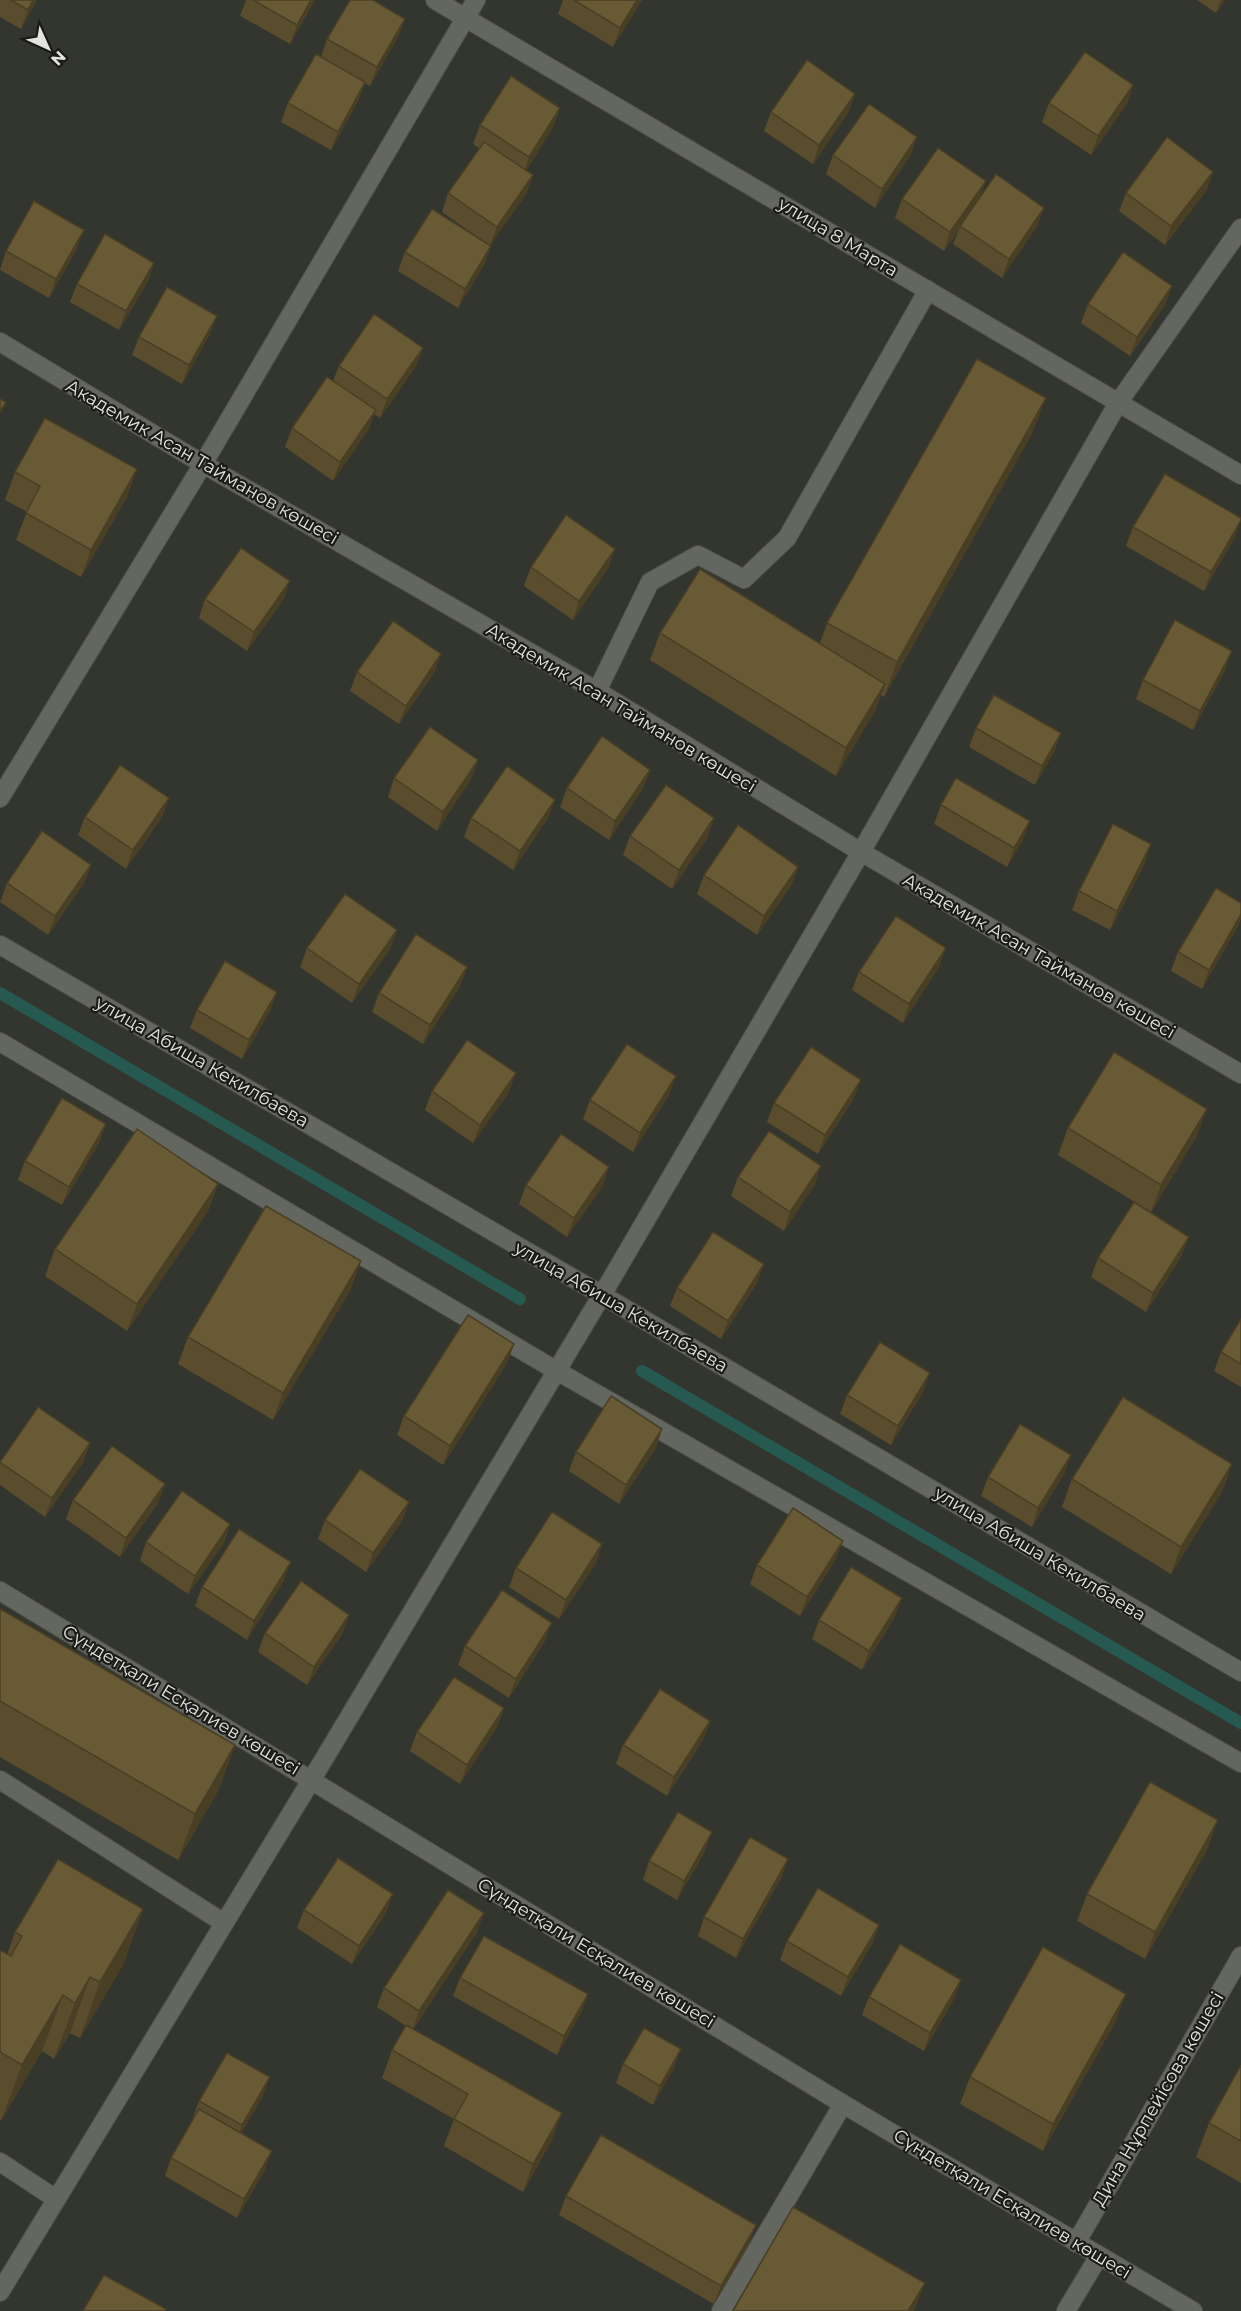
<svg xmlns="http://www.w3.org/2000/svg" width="1241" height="2311" viewBox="0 0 1241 2311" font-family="Montserrat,sans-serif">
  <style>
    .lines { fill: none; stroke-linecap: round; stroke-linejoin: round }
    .stream { stroke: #265950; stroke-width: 12 }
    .lane-casing { stroke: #4f504b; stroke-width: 20 }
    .street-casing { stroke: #4f504b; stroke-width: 20 }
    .lane { stroke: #646660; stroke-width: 18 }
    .street { stroke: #646660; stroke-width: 18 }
    .wall { fill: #594d2e }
    .shaded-wall { fill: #493f25 }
    .building { fill: #685a35; stroke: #493f25; stroke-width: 1.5 }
    .labels { text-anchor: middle; stroke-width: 4.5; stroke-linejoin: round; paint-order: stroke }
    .street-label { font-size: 18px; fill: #e3e4e0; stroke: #1b1c19 }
  </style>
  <rect width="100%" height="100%" fill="#33352f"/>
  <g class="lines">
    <!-- stream -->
    <g class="stream">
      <polyline points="0,993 520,1299"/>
      <polyline points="642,1371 1241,1723"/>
    </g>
    <!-- lane casing -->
    <g class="lane-casing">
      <g id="lane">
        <polyline points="597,691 650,582 698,555 744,579 787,538 928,290"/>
        <polyline points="0,1780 224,1923"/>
        <polyline points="0,2162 56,2199"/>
        <polyline points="721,2311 843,2104"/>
      </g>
    </g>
    <!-- street casing -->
    <g class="street-casing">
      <g id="street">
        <polyline points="435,0 1241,475"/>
        <polyline points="0,342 203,464 597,691 861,852 1241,1074"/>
        <polyline points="0,798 203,464 476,0"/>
        <polyline points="0,945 602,1295 1241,1672"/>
        <polyline points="0,1042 557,1371 1241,1763"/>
        <polyline points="0,1591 843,2104 1193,2311"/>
        <polyline points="1076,2243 1241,1956"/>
        <polyline points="0,2292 312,1779 602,1295 861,852 1118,403 1241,228"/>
        <polyline points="1066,2311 1099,2256"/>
      </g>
    </g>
    <!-- lane -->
    <use href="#lane" class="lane"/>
    <!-- street -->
    <use href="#street" class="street"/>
  </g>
  <!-- wall -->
  <g class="wall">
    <polygon points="0,0 37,0 21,29 0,17"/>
    <polygon points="246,0 315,0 290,44 240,16"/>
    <polygon points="563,0 642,0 613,47 558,14"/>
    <polygon points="1197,0 1225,0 1216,13"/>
    <polygon points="405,19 398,37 370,86 365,83 358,101 331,150 281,122 288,103 321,57 327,39"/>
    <polygon points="1133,85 1127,104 1091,155 1042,122 1049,103"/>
    <polygon points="855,94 848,113 813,164 764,131 771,112"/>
    <polygon points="560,108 553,127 526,171 533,175 526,194 490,245 491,246 484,265 458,308 398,271 405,252 486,243 442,212 448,193 480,149 473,144 480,125"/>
    <polygon points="917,137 910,156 875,208 826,174 833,155"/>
    <polygon points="1213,172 1206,191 1165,245 1119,211 1126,193"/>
    <polygon points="981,196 1044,208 1037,226 1002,278 953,244 959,230 944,251 895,218 902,199"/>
    <polygon points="77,249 49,298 0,270 6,251"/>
    <polygon points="154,263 148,281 119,330 70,302 77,284"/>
    <polygon points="1172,286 1165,305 1130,356 1081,323 1088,304"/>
    <polygon points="210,334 182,384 132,355 139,337"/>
    <polygon points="423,348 416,366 380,418 374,414 369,429 333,481 285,447 292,428 333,381 339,366"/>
    <polygon points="1033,432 884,697 881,695 875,711 836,776 650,660 660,633 820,643 827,623"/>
    <polygon points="15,472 127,497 81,577 16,540 27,512 5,500"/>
    <polygon points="1133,527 1235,537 1204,591 1126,546"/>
    <polygon points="615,549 608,568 573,620 524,586 531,567"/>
    <polygon points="290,581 283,600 247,651 199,618 205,599"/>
    <polygon points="441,654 434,673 399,724 350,691 357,672"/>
    <polygon points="1225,670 1193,730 1136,699 1143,680"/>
    <polygon points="976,728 1061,733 1054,752 1035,785 969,747"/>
    <polygon points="478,760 471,779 437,831 388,797 394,778"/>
    <polygon points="650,770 643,788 609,840 560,807 567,788"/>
    <polygon points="169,798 162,817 126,869 78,835 85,817"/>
    <polygon points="941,805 1023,840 1007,867 934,824"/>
    <polygon points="471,818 548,818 513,870 464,837"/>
    <polygon points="630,836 708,837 672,889 623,855"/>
    <polygon points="1145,863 1110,930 1072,910 1079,891"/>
    <polygon points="91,865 84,883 48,935 0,902 7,883"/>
    <polygon points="798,867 791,886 757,935 697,894 704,875"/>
    <polygon points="1239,924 1202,989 1171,971 1178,952"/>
    <polygon points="397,930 390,949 352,1003 300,967 307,948"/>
    <polygon points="467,967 460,986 423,1044 372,1012 379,993"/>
    <polygon points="939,967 903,1023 852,990 859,972"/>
    <polygon points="277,992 270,1011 242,1059 190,1028 197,1010"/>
    <polygon points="432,1091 509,1092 473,1143 425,1110"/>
    <polygon points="669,1095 633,1152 583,1119 590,1100"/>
    <polygon points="854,1098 818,1154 767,1122 774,1103"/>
    <polygon points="106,1124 99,1143 62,1205 18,1180 25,1161"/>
    <polygon points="1068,1128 1197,1136 1151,1212 1058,1155"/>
    <polygon points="738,1177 815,1184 784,1231 731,1196"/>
    <polygon points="218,1184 208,1211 127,1331 45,1276 55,1249"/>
    <polygon points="526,1185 603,1186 567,1237 519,1204"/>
    <polygon points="1182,1255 1146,1312 1091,1277 1098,1258"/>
    <polygon points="757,1283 721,1339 670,1306 677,1288"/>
    <polygon points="351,1289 273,1420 178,1364 188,1337"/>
    <polygon points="1241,1319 1241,1387 1214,1371 1221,1352"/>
    <polygon points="514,1344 507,1363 443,1465 397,1435 404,1416"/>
    <polygon points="923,1392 891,1445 840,1414 847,1395"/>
    <polygon points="90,1443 83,1462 45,1517 0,1485 0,1462"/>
    <polygon points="656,1448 619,1504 569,1471 576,1452"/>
    <polygon points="1071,1455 1064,1474 1032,1527 981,1496 988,1477"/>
    <polygon points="1232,1464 1222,1492 1171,1574 1062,1507 1072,1479"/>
    <polygon points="165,1484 158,1503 120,1557 66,1519 73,1500"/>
    <polygon points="409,1502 402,1521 366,1572 318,1539 325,1520"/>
    <polygon points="230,1524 224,1543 188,1594 140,1561 146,1542"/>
    <polygon points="602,1544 596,1563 559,1619 509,1587 516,1568"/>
    <polygon points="836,1559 800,1616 750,1584 757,1565"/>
    <polygon points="284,1580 247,1640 195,1606 202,1587"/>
    <polygon points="0,1609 235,1745 218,1791 178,1860 0,1757"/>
    <polygon points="349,1615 342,1634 307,1685 258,1652 265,1633"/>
    <polygon points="895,1617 862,1670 812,1639 819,1620"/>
    <polygon points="545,1641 509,1698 458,1665 465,1646"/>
    <polygon points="504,1708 497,1727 460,1784 410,1751 417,1732"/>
    <polygon points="710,1721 703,1740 667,1796 616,1764 623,1745"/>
    <polygon points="1208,1848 1145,1959 1077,1921 1087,1894"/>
    <polygon points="705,1851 677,1900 643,1880 649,1861"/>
    <polygon points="788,1859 781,1878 736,1958 698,1936 704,1917"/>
    <polygon points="143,1909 123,1965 80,2038 70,2033 54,2059 42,2051 1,2121 0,2120 0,1950 7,1955 15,1932"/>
    <polygon points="304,1910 386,1913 352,1964 297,1928"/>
    <polygon points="879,1925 872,1944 841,1996 780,1960 787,1941"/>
    <polygon points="477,1932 413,2029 552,2140 523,2192 444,2146 454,2119 382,2078 392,2050 406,2026 377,2007 384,1988"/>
    <polygon points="460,1978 588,1994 581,2013 557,2055 453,1996"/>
    <polygon points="961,1980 954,1999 924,2051 862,2015 869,1997"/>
    <polygon points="1116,2021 1043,2151 960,2104 970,2077"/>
    <polygon points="623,2064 674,2068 653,2105 616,2083"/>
    <polygon points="1241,2065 1241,2183 1196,2157 1209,2123"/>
    <polygon points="263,2096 241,2133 265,2170 237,2218 165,2176 171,2158 193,2120 192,2120 199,2101"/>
    <polygon points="566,2196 749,2244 714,2304 559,2215"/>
  </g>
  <!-- shaded-wall -->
  <g class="shaded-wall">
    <polygon points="33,0 37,0 21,29 28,10"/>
    <polygon points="311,0 315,0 290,44 297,25"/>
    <polygon points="637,0 642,0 613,47 620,28"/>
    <polygon points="1221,0 1225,0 1216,13"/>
    <polygon points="405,19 398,37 370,86 377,67"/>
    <polygon points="365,82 358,101 331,150 338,132"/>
    <polygon points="1133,85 1127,104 1091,155 1098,136"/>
    <polygon points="855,94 848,113 813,164 819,145"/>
    <polygon points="560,108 553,127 523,176 529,157"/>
    <polygon points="917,137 910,156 875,208 882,189"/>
    <polygon points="1213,172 1206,191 1165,245 1171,226"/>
    <polygon points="533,175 526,194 490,246 497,227"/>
    <polygon points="986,181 979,200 960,226 959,230 944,251 950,232"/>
    <polygon points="1044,208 1037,226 1002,278 1009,259"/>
    <polygon points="84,230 77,249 49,298 56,279"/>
    <polygon points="491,246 484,265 458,308 465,289"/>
    <polygon points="154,263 148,281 119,330 126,311"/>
    <polygon points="1172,286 1165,305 1130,356 1137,337"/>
    <polygon points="217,316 210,334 182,384 189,365"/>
    <polygon points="423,348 416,366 380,418 387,399"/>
    <polygon points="1046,398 1033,432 884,697 897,662"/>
    <polygon points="376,410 369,429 333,481 340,462"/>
    <polygon points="137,469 127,497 81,577 91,550"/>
    <polygon points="1241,520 1235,537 1204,591 1211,572"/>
    <polygon points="615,549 608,568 573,620 579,601"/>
    <polygon points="290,581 283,600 247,651 254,632"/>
    <polygon points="1232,651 1225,670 1193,730 1200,711"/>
    <polygon points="441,654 434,673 399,724 406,706"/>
    <polygon points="885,684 875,711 836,776 846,748"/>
    <polygon points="1061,733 1054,752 1035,785 1042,766"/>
    <polygon points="478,760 471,779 437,831 443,812"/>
    <polygon points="650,770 643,788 609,840 615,821"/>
    <polygon points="169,798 162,817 126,869 133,850"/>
    <polygon points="555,800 548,818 513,870 520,851"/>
    <polygon points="714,818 708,837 672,889 679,870"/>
    <polygon points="1030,821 1023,840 1007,867 1014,848"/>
    <polygon points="1151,844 1145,863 1110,930 1117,911"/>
    <polygon points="91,865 84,883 48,935 55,916"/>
    <polygon points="798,867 791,886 757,935 764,916"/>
    <polygon points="1241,914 1241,919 1239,924 1202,989 1209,970"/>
    <polygon points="397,930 390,949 352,1003 359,984"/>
    <polygon points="946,948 939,967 903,1023 909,1004"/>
    <polygon points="467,967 460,986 423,1044 430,1025"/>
    <polygon points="277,992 270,1011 242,1059 249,1040"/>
    <polygon points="516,1073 509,1092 473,1143 480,1125"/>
    <polygon points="676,1076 669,1095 633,1152 640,1133"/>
    <polygon points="861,1080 854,1098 818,1154 825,1135"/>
    <polygon points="1207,1109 1197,1136 1151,1212 1161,1185"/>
    <polygon points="106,1124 99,1143 62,1205 69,1187"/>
    <polygon points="821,1166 815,1184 784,1231 790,1212"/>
    <polygon points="609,1167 603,1186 567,1237 574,1218"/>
    <polygon points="218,1184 208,1211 127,1331 137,1304"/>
    <polygon points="1189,1237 1182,1255 1146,1312 1153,1293"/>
    <polygon points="361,1261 351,1289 273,1420 283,1393"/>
    <polygon points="764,1264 757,1283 721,1339 728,1321"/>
    <polygon points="514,1344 507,1363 443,1465 450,1446"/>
    <polygon points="930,1373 923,1392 891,1445 898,1426"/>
    <polygon points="662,1429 656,1448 619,1504 626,1485"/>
    <polygon points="90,1443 83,1462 45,1517 52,1498"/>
    <polygon points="1071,1455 1064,1474 1032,1527 1038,1508"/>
    <polygon points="1232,1464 1222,1492 1171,1574 1181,1547"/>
    <polygon points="165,1484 158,1503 120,1557 126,1538"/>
    <polygon points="409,1502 402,1521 366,1572 373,1553"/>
    <polygon points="230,1524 224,1543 188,1594 195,1576"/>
    <polygon points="843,1541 836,1559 800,1616 807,1597"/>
    <polygon points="602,1544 596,1563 559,1619 566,1600"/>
    <polygon points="291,1562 284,1580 247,1640 254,1621"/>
    <polygon points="902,1598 895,1617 862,1670 869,1651"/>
    <polygon points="349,1615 342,1634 307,1685 314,1667"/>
    <polygon points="552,1623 545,1641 509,1698 516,1679"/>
    <polygon points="504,1708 497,1727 460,1784 467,1765"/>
    <polygon points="710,1721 703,1740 667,1796 674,1777"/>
    <polygon points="235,1745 218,1791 178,1860 195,1814"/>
    <polygon points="1218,1820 1208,1848 1145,1959 1155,1932"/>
    <polygon points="712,1832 705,1851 677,1900 684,1881"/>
    <polygon points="788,1859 781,1878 736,1958 743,1939"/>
    <polygon points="393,1894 386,1913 352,1964 359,1946"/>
    <polygon points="143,1909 123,1965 80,2038 100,1982"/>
    <polygon points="484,1913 477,1932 413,2030 419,2011"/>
    <polygon points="879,1925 872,1944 841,1996 848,1977"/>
    <polygon points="90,1977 70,2033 54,2059 75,2003"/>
    <polygon points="961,1980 954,1999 924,2051 930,2033"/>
    <polygon points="588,1994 581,2013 557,2055 564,2036"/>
    <polygon points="1126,1994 1116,2021 1043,2151 1053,2124"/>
    <polygon points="63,1995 42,2051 1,2121 22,2065"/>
    <polygon points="681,2049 674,2068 653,2105 660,2086"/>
    <polygon points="270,2077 263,2096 235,2144 242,2125"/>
    <polygon points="562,2113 552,2140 523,2192 533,2164"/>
    <polygon points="272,2151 265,2170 237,2218 244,2199"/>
    <polygon points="756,2225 749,2244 714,2304 721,2286"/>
    <polygon points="925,2283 914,2311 908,2311"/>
  </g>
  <!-- building -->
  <g class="building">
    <polygon points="11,0 33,0 28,10"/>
    <polygon points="253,0 311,0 297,25"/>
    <polygon points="350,0 373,0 405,19 377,67 327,39"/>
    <polygon points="574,0 637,0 620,28"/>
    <polygon points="1085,52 1133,85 1098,136 1049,103"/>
    <polygon points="316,54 365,82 338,132 288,103"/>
    <polygon points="807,60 855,94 819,145 771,112"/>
    <polygon points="511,76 560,108 529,157 480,125"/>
    <polygon points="869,104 917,137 882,189 833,155"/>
    <polygon points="1167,137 1213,172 1171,226 1126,193"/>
    <polygon points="484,142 533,175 497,227 448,193"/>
    <polygon points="938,148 986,181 950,232 902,199"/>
    <polygon points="996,174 1044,208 1009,259 960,226"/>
    <polygon points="34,201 84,230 56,279 6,251"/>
    <polygon points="432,209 491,246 465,289 405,252"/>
    <polygon points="105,234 154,263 126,311 77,284"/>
    <polygon points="1123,252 1172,286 1137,337 1088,304"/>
    <polygon points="167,287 217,316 189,365 139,337"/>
    <polygon points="374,314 423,348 387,399 339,366"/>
    <polygon points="977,359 1046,398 897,662 827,623"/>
    <polygon points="327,377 376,410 340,462 292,428"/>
    <polygon points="0,399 6,402 0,412"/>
    <polygon points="45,418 137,469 91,550 26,513 40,486 15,472"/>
    <polygon points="1165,474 1241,518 1241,520 1211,572 1133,527"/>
    <polygon points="566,515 615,549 579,601 531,567"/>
    <polygon points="241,548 290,581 254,632 205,599"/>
    <polygon points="700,569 885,684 846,748 660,633"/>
    <polygon points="1175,620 1232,651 1200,711 1143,680"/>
    <polygon points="393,621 441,654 406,706 357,672"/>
    <polygon points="994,695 1061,733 1042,766 976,728"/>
    <polygon points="430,727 478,760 443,812 394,778"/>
    <polygon points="602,736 650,770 615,821 567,788"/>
    <polygon points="120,765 169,798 133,850 85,817"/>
    <polygon points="507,766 555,800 520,851 471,818"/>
    <polygon points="956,778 1030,821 1014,848 941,805"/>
    <polygon points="666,785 714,818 679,870 630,836"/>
    <polygon points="1113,824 1151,844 1117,911 1079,891"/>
    <polygon points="738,825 798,867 764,916 704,875"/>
    <polygon points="42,831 91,865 55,916 7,883"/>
    <polygon points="1216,888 1241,903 1241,914 1209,970 1178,952"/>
    <polygon points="345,894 397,930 359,984 307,948"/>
    <polygon points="896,916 946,948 909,1004 859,972"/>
    <polygon points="416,934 467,967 430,1025 379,993"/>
    <polygon points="225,961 277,992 249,1040 197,1010"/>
    <polygon points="467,1040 516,1073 480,1125 432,1091"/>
    <polygon points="627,1044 676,1076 640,1133 590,1100"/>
    <polygon points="811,1047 861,1080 825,1135 774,1103"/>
    <polygon points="1114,1052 1207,1109 1161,1185 1068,1128"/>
    <polygon points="62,1098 106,1124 69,1187 25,1161"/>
    <polygon points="137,1129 218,1184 137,1304 55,1249"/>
    <polygon points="769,1131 821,1166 790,1212 738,1177"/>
    <polygon points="561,1134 609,1167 574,1218 526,1185"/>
    <polygon points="1134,1202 1189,1237 1153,1293 1098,1258"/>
    <polygon points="266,1206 361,1261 283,1393 188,1337"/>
    <polygon points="713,1232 764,1264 728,1321 677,1288"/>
    <polygon points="468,1315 514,1344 450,1446 404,1416"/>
    <polygon points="1241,1319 1241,1364 1221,1352"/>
    <polygon points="880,1342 930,1373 898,1426 847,1395"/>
    <polygon points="611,1396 662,1429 626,1485 576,1452"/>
    <polygon points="1123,1397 1232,1464 1181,1547 1072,1479"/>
    <polygon points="38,1407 90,1443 52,1498 0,1462"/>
    <polygon points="1020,1424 1071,1455 1038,1508 988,1477"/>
    <polygon points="112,1446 165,1484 126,1538 73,1500"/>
    <polygon points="360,1469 409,1502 373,1553 325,1520"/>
    <polygon points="182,1491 230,1524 195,1576 146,1542"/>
    <polygon points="793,1508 843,1541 807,1597 757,1565"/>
    <polygon points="552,1512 602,1544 566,1600 516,1568"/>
    <polygon points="239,1529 291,1562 254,1621 202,1587"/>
    <polygon points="851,1567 902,1598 869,1651 819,1620"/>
    <polygon points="301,1581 349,1615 314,1667 265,1633"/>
    <polygon points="502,1590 552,1623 516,1679 465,1646"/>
    <polygon points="0,1609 235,1745 195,1814 0,1701"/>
    <polygon points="454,1677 504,1708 467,1765 417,1732"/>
    <polygon points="660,1689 710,1721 674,1777 623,1745"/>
    <polygon points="1150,1782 1218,1820 1155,1932 1087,1894"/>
    <polygon points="678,1812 712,1832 684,1881 649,1861"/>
    <polygon points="750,1837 788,1859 743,1939 704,1917"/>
    <polygon points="338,1858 393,1894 359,1946 304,1910"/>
    <polygon points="58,1859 143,1909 100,1982 90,1977 75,2003 63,1995 22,2065 0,2052 0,1950 11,1956 22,1936 15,1932"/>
    <polygon points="818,1888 879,1925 848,1977 787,1941"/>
    <polygon points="448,1890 484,1913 419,2011 384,1988"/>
    <polygon points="484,1936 588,1994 564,2036 460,1978"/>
    <polygon points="900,1944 961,1980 930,2033 869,1997"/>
    <polygon points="1043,1947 1126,1994 1053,2124 970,2077"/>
    <polygon points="406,2025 562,2113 533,2164 454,2119 468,2094 392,2050"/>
    <polygon points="644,2028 681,2049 660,2086 623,2064"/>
    <polygon points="227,2053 270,2077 242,2125 199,2101"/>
    <polygon points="1241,2065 1241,2141 1209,2123"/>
    <polygon points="199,2109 272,2151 244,2199 171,2158"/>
    <polygon points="601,2135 756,2225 721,2286 566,2196"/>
    <polygon points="793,2207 925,2283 908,2311 733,2311"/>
    <polygon points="104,2275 166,2309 165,2311 83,2311"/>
  </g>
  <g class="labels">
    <!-- street labels -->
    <g class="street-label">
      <text transform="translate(838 237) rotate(31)" y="6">улица 8 Марта</text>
      <text transform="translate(202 462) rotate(30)" y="6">Академик Асан Тайманов көшесі</text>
      <text transform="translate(621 708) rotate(31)" y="6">Академик Асан Тайманов көшесі</text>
      <text transform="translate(1039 956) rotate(30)" y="6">Академик Асан Тайманов көшесі</text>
      <text transform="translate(202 1062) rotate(30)" y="6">улица Абиша Кекилбаева</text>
      <text transform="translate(621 1307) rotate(30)" y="6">улица Абиша Кекилбаева</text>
      <text transform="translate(1040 1554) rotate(31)" y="6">улица Абиша Кекилбаева</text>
      <text transform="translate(181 1700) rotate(31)" y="6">Сүндетқали Есқалиев көшесі</text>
      <text transform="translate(596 1953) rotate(31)" y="6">Сүндетқали Есқалиев көшесі</text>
      <text transform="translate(1158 2099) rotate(-60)" y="6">Дина Нұрпейісова көшесі</text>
      <text transform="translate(1012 2204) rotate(31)" y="6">Сүндетқали Есқалиев көшесі</text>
    </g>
  </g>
  <!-- north arrow -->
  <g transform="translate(48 48) rotate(135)" stroke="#1b1c19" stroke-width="4.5" paint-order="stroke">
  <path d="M0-4.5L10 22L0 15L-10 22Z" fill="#e3e4e0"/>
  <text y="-9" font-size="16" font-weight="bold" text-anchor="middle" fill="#e3e4e0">N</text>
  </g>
</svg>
